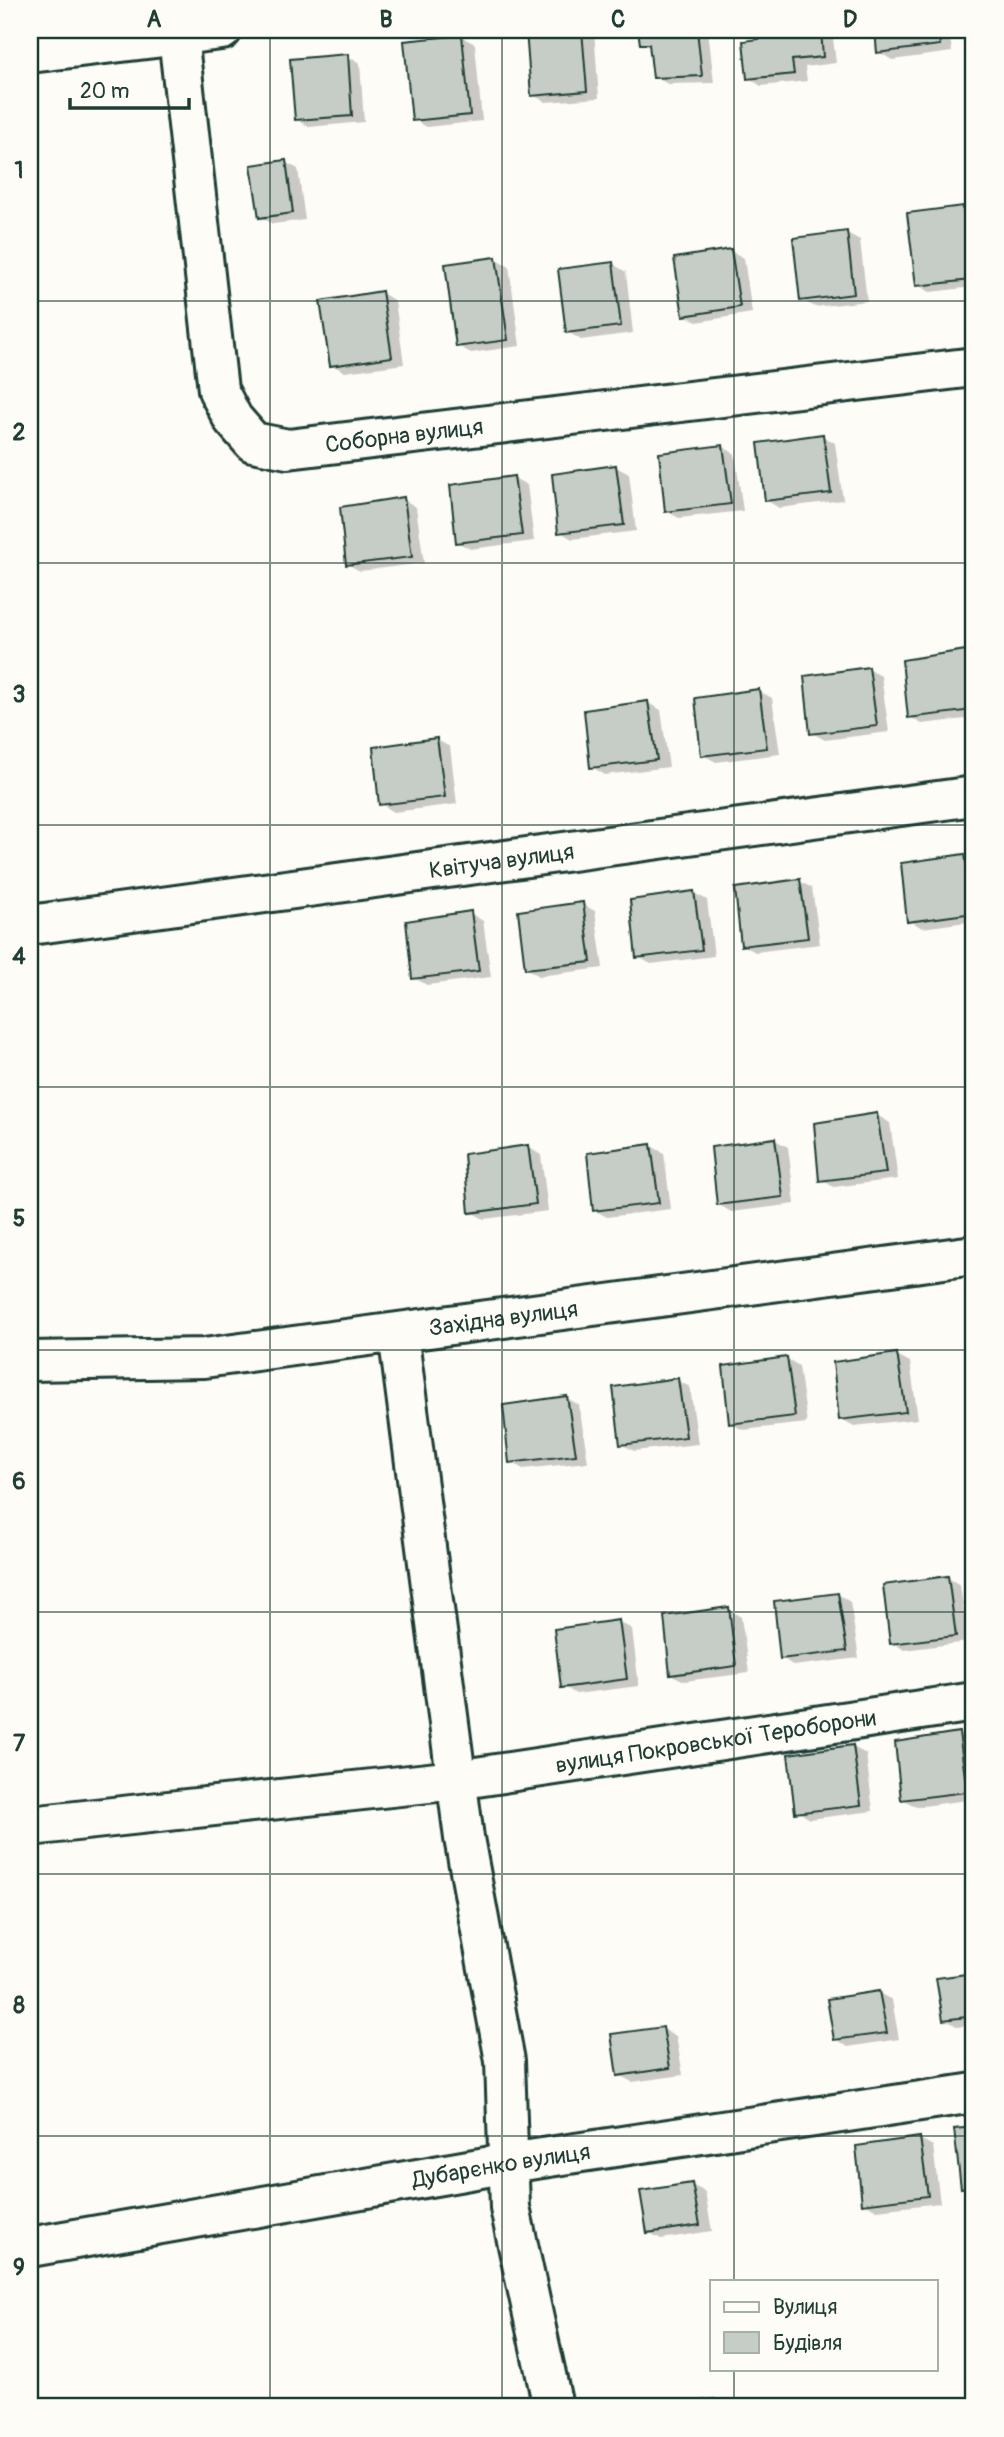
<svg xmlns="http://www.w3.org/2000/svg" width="1004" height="2437" viewBox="0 0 1004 2437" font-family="Pangolin,sans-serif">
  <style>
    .shadow { fill: #0003 }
    .building { fill: #c6cdc7; stroke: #1f3d34; stroke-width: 2 }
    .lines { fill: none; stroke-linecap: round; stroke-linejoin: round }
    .minor-casing { stroke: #1f3d34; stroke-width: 44 }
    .minor { stroke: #fdfcf7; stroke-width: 38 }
    .grid { fill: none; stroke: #1f3d34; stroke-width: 2; stroke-opacity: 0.55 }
    .labels { text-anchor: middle; stroke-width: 7; stroke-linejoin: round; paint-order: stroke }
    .street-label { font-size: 23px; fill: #1f3d34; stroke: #fdfcf7 }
    .neatline { fill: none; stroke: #1f3d34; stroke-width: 2.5 }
    .grid-label { font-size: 23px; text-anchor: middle; font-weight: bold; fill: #1f3d34 }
  </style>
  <rect width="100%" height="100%" fill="#fdfcf7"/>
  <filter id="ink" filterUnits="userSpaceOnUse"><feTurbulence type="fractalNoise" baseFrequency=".0143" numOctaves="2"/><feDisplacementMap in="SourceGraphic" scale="14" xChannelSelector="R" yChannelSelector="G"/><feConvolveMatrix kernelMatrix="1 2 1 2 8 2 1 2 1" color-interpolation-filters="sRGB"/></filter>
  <g filter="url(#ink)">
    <!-- shadow -->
    <g class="shadow">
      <polygon points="528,30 594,30 599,98 546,102 533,95"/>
      <polygon points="640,30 708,30 714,83 668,84 655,77 651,48 641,43"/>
      <polygon points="760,30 832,30 836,63 805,67 807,81 761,86 749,78 761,40"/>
      <polygon points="876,30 949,30 952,52 892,60 879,52"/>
      <polygon points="462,37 475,44 482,121 427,127 414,120"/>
      <polygon points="347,56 360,63 364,122 309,127 296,119"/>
      <polygon points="285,162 298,169 305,220 273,224 260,217"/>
      <polygon points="963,208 974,215 974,287 930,292 917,285"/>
      <polygon points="847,233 860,240 867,301 815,307 802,300"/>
      <polygon points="731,251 744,258 752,313 697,322 685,315"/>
      <polygon points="496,259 509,266 520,346 471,353 458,346"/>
      <polygon points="613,264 626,272 633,333 581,340 568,332"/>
      <polygon points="382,293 395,301 404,364 345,372 332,365"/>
      <polygon points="822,436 835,443 843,500 779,508 766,500"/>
      <polygon points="722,446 735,454 743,511 679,518 666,511"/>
      <polygon points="616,467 629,474 636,531 572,539 559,531"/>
      <polygon points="514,478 527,485 534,541 470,549 457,542"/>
      <polygon points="403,499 416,507 424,563 360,571 347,564"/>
      <polygon points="966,652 974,657 974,718 922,724 909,717"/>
      <polygon points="869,669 881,676 889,732 825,740 812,733"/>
      <polygon points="759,691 772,698 780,754 716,762 703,755"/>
      <polygon points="648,703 661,710 669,767 605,775 592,767"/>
      <polygon points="437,740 450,747 457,804 394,812 381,804"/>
      <polygon points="965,856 974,861 974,921 922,928 909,920"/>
      <polygon points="799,881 812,888 820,944 755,952 743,945"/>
      <polygon points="694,893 707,900 714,956 651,964 638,957"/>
      <polygon points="582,904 595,911 603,968 539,976 526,968"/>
      <polygon points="470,913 483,921 491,977 427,985 414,978"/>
      <polygon points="877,1115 890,1123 898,1179 834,1187 821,1180"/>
      <polygon points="775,1140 788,1147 795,1204 731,1212 718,1204"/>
      <polygon points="651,1146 664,1153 671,1209 607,1217 594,1210"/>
      <polygon points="528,1147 541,1155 548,1211 484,1219 471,1212"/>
      <polygon points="897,1355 910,1362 918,1419 854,1426 841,1419"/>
      <polygon points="786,1358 799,1366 807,1423 743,1430 730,1423"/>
      <polygon points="677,1380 690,1387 698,1444 634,1451 621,1444"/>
      <polygon points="567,1398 579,1405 588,1462 523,1469 511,1462"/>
      <polygon points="948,1578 960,1585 968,1642 904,1650 892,1642"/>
      <polygon points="838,1594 850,1602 859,1658 794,1666 782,1658"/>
      <polygon points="728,1609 741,1617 749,1673 684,1681 671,1674"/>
      <polygon points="619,1622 632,1629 639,1686 576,1694 563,1686"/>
      <polygon points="959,1734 972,1742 974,1799 916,1807 903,1799"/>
      <polygon points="853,1747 866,1754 873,1811 810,1819 797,1811"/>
      <polygon points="974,1974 974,2024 958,2027 945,2019 938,1980"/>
      <polygon points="879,1993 892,2000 899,2039 848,2047 836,2039"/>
      <polygon points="663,2029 676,2036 683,2075 632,2082 619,2075"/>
      <polygon points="974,2128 974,2194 962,2187 956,2131"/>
      <polygon points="920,2139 933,2146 940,2203 877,2210 864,2203"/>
      <polygon points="692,2185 705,2192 712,2231 661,2239 648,2232"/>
      <polygon points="714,2400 725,2407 664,2407"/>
    </g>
    <!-- building -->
    <g class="building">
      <polygon points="526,30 582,30 587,91 531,96"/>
      <polygon points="638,30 697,30 702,76 653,78 649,44 640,44"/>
      <polygon points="758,30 821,30 823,57 792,60 794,74 747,79 743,41 759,39"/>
      <polygon points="875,30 938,30 940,45 877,53"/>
      <polygon points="462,35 470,115 412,121 404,41"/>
      <polygon points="348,54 352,116 295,120 290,59"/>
      <polygon points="286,160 293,213 259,218 251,165"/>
      <polygon points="963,206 971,280 916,286 907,213"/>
      <polygon points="847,231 854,294 800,301 793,238"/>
      <polygon points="731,249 740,307 683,316 674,258"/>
      <polygon points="496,257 508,340 456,347 445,264"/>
      <polygon points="613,262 621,326 566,333 558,269"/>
      <polygon points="382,291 392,357 330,366 320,301"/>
      <polygon points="823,434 831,493 765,501 758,443"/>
      <polygon points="723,445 731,504 665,512 659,453"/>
      <polygon points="616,465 624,525 558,533 552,474"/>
      <polygon points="514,476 522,535 456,543 450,485"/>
      <polygon points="404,497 412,557 346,565 340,507"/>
      <polygon points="966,650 974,710 908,718 902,660"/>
      <polygon points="869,667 877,726 810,734 804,676"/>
      <polygon points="759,689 767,748 701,756 695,698"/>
      <polygon points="648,701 657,760 590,768 584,710"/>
      <polygon points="437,738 445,797 379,805 373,747"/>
      <polygon points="965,854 974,913 907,922 901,863"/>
      <polygon points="800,879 808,938 741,946 735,888"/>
      <polygon points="694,891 702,950 636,958 630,900"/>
      <polygon points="583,902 591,962 525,969 518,911"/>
      <polygon points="471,911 479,971 412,979 406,921"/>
      <polygon points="877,1113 886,1173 819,1181 814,1123"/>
      <polygon points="775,1138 783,1197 717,1205 711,1147"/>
      <polygon points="651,1144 659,1203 593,1211 587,1153"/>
      <polygon points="528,1145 536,1204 469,1213 464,1154"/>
      <polygon points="897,1353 906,1412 839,1420 833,1362"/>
      <polygon points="787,1357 795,1416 729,1424 723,1366"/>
      <polygon points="678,1378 686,1437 620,1445 613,1387"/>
      <polygon points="567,1396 576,1455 509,1463 503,1405"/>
      <polygon points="948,1576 956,1636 890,1644 883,1585"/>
      <polygon points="838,1593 847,1651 780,1659 774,1601"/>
      <polygon points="729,1607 736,1666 670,1675 664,1616"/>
      <polygon points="619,1620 627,1679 561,1688 554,1629"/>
      <polygon points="959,1732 967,1792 901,1800 895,1742"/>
      <polygon points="853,1745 861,1805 795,1813 788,1754"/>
      <polygon points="974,1973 974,2016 943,2020 936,1978"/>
      <polygon points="879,1991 887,2033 834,2040 827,1999"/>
      <polygon points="663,2027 670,2068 617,2076 611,2034"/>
      <polygon points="974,2127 974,2186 961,2188 954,2129"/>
      <polygon points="920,2137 928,2196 862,2204 856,2146"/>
      <polygon points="692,2183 700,2225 647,2233 640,2191"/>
      <polygon points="714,2399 715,2407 651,2407"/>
    </g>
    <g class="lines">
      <!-- minor casing -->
      <g class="minor-casing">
        <g id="minor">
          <path id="s1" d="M178,36L218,390L233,419L253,442L288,449L974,367"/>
          <polyline points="30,53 222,30"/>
          <path id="s2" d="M30,925L974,796"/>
          <polyline points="398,1333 464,1838 505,2061 510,2208 553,2407"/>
          <path id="s3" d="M30,1361L204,1358L974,1255"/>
          <path id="s4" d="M30,1826L456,1780L974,1702"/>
          <path id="s5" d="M30,2247L509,2163L974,2093"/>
        </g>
      </g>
      <!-- minor -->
      <use href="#minor" class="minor"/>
    </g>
  </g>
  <!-- grid -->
  <path class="grid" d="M270,30V2407M502,30V2407M734,30V2281M30,301H974M30,563H974M30,825H974M30,1087H974M30,1350H974M30,1612H974M30,1874H974M30,2136H974M734,2369V2407"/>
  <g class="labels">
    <!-- street labels -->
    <g class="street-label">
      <text dy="8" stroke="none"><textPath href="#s1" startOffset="572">Соборна вулиця</textPath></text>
      <text dy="8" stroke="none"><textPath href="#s2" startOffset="476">Квітуча вулиця</textPath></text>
      <text dy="8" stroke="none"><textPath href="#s3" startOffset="476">Західна вулиця</textPath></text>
      <text dy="8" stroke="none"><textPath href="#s4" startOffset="691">вулиця Покровської Тероборони</textPath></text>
      <text dy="8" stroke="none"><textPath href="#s5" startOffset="478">Дубарєнко вулиця</textPath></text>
    </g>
  </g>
  <!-- margin -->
  <rect width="1004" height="2437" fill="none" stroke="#fdfcf7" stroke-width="77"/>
  <!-- legend -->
  <rect x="710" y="2280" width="228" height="91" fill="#fdfcf7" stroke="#a4b0a9" stroke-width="2"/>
  <rect x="724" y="2302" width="35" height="10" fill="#fdfcf7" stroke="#a4b0a9" stroke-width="2"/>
  <text x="773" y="2314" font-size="21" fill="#1f3d34">Вулиця</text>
  <rect x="724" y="2332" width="35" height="21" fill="#c6cdc7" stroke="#a4b0a9" stroke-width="2"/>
  <text x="773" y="2350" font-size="21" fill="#1f3d34">Будівля</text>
  <!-- scale -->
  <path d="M70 98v10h119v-10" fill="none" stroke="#1f3d34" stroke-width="3.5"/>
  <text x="80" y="98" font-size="21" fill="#1f3d34" stroke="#fdfcf7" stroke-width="5" paint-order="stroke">20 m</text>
  <rect x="38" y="38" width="927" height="2360" class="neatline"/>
  <g class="grid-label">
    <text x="154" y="27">A</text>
    <text x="386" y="27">B</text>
    <text x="618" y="27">C</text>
    <text x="850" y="27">D</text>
    <text x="19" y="178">1</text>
    <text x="19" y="440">2</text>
    <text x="19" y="702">3</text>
    <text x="19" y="964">4</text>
    <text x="19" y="1226">5</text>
    <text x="19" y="1489">6</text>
    <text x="19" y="1751">7</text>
    <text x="19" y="2013">8</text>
    <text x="19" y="2275">9</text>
  </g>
</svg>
